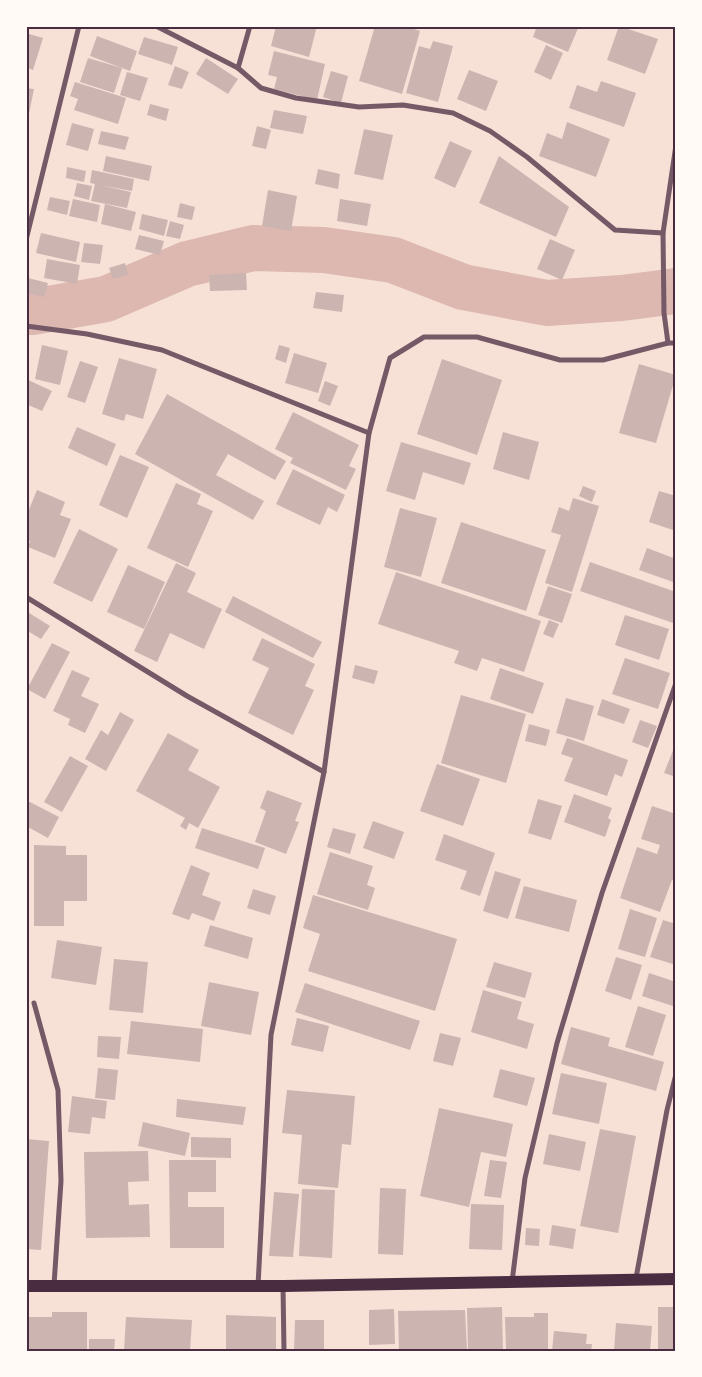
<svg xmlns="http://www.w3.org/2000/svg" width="702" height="1377" viewBox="0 0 702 1377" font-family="Georgia,serif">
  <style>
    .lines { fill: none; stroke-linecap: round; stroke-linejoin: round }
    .river { stroke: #dcb8b0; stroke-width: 46 }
    .building { fill: #ccb4b1 }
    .minor { stroke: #755966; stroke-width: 5 }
    .primary { stroke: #4a2c40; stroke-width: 12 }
    .neatline { fill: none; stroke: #4a2c40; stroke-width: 2 }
  </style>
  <rect width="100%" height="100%" fill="#f7e1d7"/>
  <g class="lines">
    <!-- river -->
    <polyline class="river" points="26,311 32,312 106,299 187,264 253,248 324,250 393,260 463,287 547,303 622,298 676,291"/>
  </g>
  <!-- building -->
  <g class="building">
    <polygon points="276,26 317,26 309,57 271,46"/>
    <polygon points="375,26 405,26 420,31 402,94 359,81"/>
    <polygon points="537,26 579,26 568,52 533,37"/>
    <polygon points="619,26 658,39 645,74 607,60"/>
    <polygon points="26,33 43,38 33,70 26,67"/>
    <polygon points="97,36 137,51 130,71 90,56"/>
    <polygon points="144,37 178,47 172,65 138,54"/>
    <polygon points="433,41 453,46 438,102 406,93 419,46 430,49"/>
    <polygon points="546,45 563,53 551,80 534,72"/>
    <polygon points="274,51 325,64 317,100 274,89 277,77 268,75"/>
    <polygon points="88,58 122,68 114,93 80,82"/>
    <polygon points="206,58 238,79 228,94 196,74"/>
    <polygon points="175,66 189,72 182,89 168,85"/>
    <polygon points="469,70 498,81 486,111 457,99"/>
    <polygon points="331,71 348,76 341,103 323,97"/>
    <polygon points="127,72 148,78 140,101 120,95"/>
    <polygon points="601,81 636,93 624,127 569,108 577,85 597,92"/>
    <polygon points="75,82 126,98 118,124 74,110 78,99 70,96"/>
    <polygon points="26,88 34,89 29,114 26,114"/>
    <polygon points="150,104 169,109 166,121 147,115"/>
    <polygon points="274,110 307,116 303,134 270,128"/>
    <polygon points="567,122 610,139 596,177 539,156 547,133 562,139"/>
    <polygon points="72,123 94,129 88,151 66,145"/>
    <polygon points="257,126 271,130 266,149 252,146"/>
    <polygon points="364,129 393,135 383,180 354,174"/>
    <polygon points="101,131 129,137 125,150 98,144"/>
    <polygon points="450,141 472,151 455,188 434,178"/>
    <polygon points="106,156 152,166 149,181 103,171"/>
    <polygon points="499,156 569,207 556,237 479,203"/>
    <polygon points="67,167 86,171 84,182 66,178"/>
    <polygon points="318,169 340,174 338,189 315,184"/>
    <polygon points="92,170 134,179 132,191 100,185 131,192 127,208 91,201 95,184 90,183"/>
    <polygon points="77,183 92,186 89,200 74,196"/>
    <polygon points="268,190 297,196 291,231 262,226"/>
    <polygon points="50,197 70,201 67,215 47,210"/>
    <polygon points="73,199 100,205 97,222 69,216"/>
    <polygon points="340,199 371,204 367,226 337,221"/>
    <polygon points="180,203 195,207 192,220 177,217"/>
    <polygon points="105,204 136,212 131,231 101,224"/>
    <polygon points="142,214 168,220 164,236 139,229"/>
    <polygon points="170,221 184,225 180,239 166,236"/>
    <polygon points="41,233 80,242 76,262 36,253"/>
    <polygon points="139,235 164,241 160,255 135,249"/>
    <polygon points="550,239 575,250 562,280 537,269"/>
    <polygon points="84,243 103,245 100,264 81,262"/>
    <polygon points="47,259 80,265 77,284 44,278"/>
    <polygon points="125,263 128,275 113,279 109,268"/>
    <polygon points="246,273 247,290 210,291 209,275"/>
    <polygon points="28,278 48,283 44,297 26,293"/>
    <polygon points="316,292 344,295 342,312 313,308"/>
    <polygon points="42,345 68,351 60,385 35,379"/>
    <polygon points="279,345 290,348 286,363 275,359"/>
    <polygon points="294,353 327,363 318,393 285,383"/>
    <polygon points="119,358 157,369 143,419 126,414 124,421 102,414"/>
    <polygon points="442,359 502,380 477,455 417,434"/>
    <polygon points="80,361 98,367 85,403 67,397"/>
    <polygon points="639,364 676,375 656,443 619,433"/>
    <polygon points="26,379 52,391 42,411 26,404"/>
    <polygon points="325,381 338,386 330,406 318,401"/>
    <polygon points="167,394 286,461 275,480 228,454 216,475 264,501 253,520 135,454"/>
    <polygon points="293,412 359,445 349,466 356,469 346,490 290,463 293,458 275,449"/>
    <polygon points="77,427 116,444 107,466 68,448"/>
    <polygon points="503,432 539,442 529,480 493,469"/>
    <polygon points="401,442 471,463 464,485 423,472 415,500 386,491"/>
    <polygon points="120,455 149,467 127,518 99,505"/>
    <polygon points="293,469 345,495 337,512 328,507 320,525 276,504"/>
    <polygon points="176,483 201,494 197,504 213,511 188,567 147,548"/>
    <polygon points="583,486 596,491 592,502 579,496"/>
    <polygon points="37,490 65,502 60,515 71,519 55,558 28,547 30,541 26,540 26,517"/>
    <polygon points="659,491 676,496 676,531 649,522"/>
    <polygon points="573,498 599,506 572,592 545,583 561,535 551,532 559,507 569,511"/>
    <polygon points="400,508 437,518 421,577 384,567"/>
    <polygon points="461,522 546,550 526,611 441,583"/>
    <polygon points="79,529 118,549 92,602 53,583"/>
    <polygon points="647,548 676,559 676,583 639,570"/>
    <polygon points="590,562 676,592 676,624 580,591"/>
    <polygon points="176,563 196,573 187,592 222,609 204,649 170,633 157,662 134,651"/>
    <polygon points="128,565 165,582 144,629 107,612"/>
    <polygon points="396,572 541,621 524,672 482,658 477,671 454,663 459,651 378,624"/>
    <polygon points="548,586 572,594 562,623 538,615"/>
    <polygon points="233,596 322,642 313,658 225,612"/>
    <polygon points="26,611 50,626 41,639 26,630"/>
    <polygon points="625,615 669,629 659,660 615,645"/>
    <polygon points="549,620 559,624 553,638 543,634"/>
    <polygon points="262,638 315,664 305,686 314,690 293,735 248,713 269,668 252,660"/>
    <polygon points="52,643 70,652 45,699 27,689"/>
    <polygon points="625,658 670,673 658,709 612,694"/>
    <polygon points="355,665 378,671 374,684 352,678"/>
    <polygon points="500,668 544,683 533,714 490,699"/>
    <polygon points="72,670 90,678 81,696 99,704 85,733 68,725 70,719 53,711"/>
    <polygon points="461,695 526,714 506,783 441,763"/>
    <polygon points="566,698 594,706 584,741 556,733"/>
    <polygon points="602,699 630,709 624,724 597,715"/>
    <polygon points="120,712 134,720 106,771 85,759 101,730 108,735"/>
    <polygon points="640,720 657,726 648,748 632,742"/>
    <polygon points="529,724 550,730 546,746 525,741"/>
    <polygon points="168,733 199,750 188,770 220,787 198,828 189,823 186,830 180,826 185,818 136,791"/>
    <polygon points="567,738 628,760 622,777 615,774 607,796 564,781 573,758 561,754"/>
    <polygon points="676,743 676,777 664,773"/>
    <polygon points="70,756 88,766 62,812 44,802"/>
    <polygon points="437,764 480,779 463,826 420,811"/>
    <polygon points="267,790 302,803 295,821 299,822 286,854 255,842 266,811 260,808"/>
    <polygon points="574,794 612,808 608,818 611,820 605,837 564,822"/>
    <polygon points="538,799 562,806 551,840 528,833"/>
    <polygon points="26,800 59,817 48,838 26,826"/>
    <polygon points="652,806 676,814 676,881 672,880 660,912 620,898 637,847 657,854 660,845 641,839"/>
    <polygon points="373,821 404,832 394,859 363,848"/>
    <polygon points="202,828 265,848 258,869 195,848"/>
    <polygon points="333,828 356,834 350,854 327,847"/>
    <polygon points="444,834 495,853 480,896 460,889 467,871 435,860"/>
    <polygon points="34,845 66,846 66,855 87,855 87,901 64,901 64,926 34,926"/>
    <polygon points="330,852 373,866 367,885 375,888 368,910 317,894"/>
    <polygon points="191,865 210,873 202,895 221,902 214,921 192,913 189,920 172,914"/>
    <polygon points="495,871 521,879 508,919 483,911"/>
    <polygon points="524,886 577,900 569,932 515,918"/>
    <polygon points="253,889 276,896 270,915 247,908"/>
    <polygon points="313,895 457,939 435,1011 308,971 320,934 303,928"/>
    <polygon points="630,909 657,918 645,957 618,949"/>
    <polygon points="663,920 676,924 676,965 650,957"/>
    <polygon points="210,925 253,938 248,959 204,946"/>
    <polygon points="57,940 102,947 96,985 51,978"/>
    <polygon points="616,957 642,965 631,1000 605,991"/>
    <polygon points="114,959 148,962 143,1013 109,1010"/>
    <polygon points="494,962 532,973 525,998 486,987"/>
    <polygon points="649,973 676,982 676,1007 642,996"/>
    <polygon points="209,982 259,992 251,1035 201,1026"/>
    <polygon points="305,983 420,1021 410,1050 295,1012"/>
    <polygon points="483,990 522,1002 517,1019 534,1024 527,1049 471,1032"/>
    <polygon points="638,1006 666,1015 653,1056 625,1047"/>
    <polygon points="297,1018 329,1026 323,1052 291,1045"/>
    <polygon points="131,1021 203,1029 200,1062 127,1054"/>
    <polygon points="571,1027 610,1038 608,1046 664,1062 656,1091 561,1064"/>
    <polygon points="440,1033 461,1038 453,1066 433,1061"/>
    <polygon points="98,1036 121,1037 119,1059 97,1057"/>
    <polygon points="98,1068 118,1070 115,1100 95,1098"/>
    <polygon points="500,1069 535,1078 527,1106 493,1097"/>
    <polygon points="561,1073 607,1083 599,1124 552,1114"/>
    <polygon points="287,1090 355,1096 351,1145 342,1144 338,1188 298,1184 302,1135 282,1133"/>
    <polygon points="72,1096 107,1101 105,1119 92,1117 90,1134 68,1132"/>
    <polygon points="177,1099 246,1107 243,1125 176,1117"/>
    <polygon points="439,1108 513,1124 506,1157 481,1152 469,1207 420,1196"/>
    <polygon points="143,1122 190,1133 185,1156 138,1146"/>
    <polygon points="600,1129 636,1136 618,1233 580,1226"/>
    <polygon points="549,1134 586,1142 580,1171 543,1164"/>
    <polygon points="191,1137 231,1138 231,1158 191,1157"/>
    <polygon points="26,1139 49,1141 41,1250 26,1249"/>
    <polygon points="148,1151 149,1181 128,1182 129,1205 149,1204 150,1237 86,1238 84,1152"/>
    <polygon points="169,1160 216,1160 216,1192 188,1192 188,1207 224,1207 224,1248 170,1248"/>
    <polygon points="490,1160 507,1162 501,1198 484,1196"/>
    <polygon points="380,1188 406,1189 403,1255 378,1254"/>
    <polygon points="302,1189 335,1190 332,1258 299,1256"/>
    <polygon points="274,1192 299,1194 293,1257 269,1256"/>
    <polygon points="471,1204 504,1205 502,1250 469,1249"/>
    <polygon points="552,1225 576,1229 573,1249 549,1245"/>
    <polygon points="526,1228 540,1229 539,1246 525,1245"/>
    <polygon points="502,1307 503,1351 468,1351 467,1308"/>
    <rect x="658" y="1307" width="18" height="44"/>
    <polygon points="394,1309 395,1344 369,1345 369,1310"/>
    <polygon points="465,1310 467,1351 399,1351 398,1311"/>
    <polygon points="52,1312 87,1312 87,1351 26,1351 26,1317 52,1317"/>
    <polygon points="534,1313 548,1313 548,1351 506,1351 505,1317 534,1317"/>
    <polygon points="226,1315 276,1317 276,1351 226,1351"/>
    <polygon points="126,1317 192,1320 190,1351 124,1351"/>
    <polygon points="295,1320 324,1320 324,1351 294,1351"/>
    <polygon points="616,1323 652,1326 650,1351 614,1351"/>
    <polygon points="554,1331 587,1334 586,1344 592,1344 591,1351 552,1351"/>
    <polygon points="89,1339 115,1339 114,1351 89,1351"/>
  </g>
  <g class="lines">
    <!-- minor -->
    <g class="minor">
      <polyline points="156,26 238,68 261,88 296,98 359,107 403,105 453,113 490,131 527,157 615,230 663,233"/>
      <polyline points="238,68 250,26"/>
      <polyline points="26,240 79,26"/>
      <polyline points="26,326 87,334 162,350 369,433"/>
      <polyline points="668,343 664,313 663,233 676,145"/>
      <polyline points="26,597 187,696 324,772"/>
      <polyline points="34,1003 58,1090 61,1181 54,1285"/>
      <polyline points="636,1278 667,1110 676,1074"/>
      <polyline points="512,1282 525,1178 557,1043 602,893 676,683"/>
      <polyline points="258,1286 271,1035 324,772 369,433 390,358 424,337 477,337 560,360 603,360 668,343 676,343"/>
      <polyline points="283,1286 284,1351"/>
    </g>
    <!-- primary -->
    <polyline class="primary" points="26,1286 283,1286 676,1279"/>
  </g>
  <!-- border -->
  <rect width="702" height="1377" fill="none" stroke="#fffaf5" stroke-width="55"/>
  <rect x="28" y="28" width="646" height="1322" class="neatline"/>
</svg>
